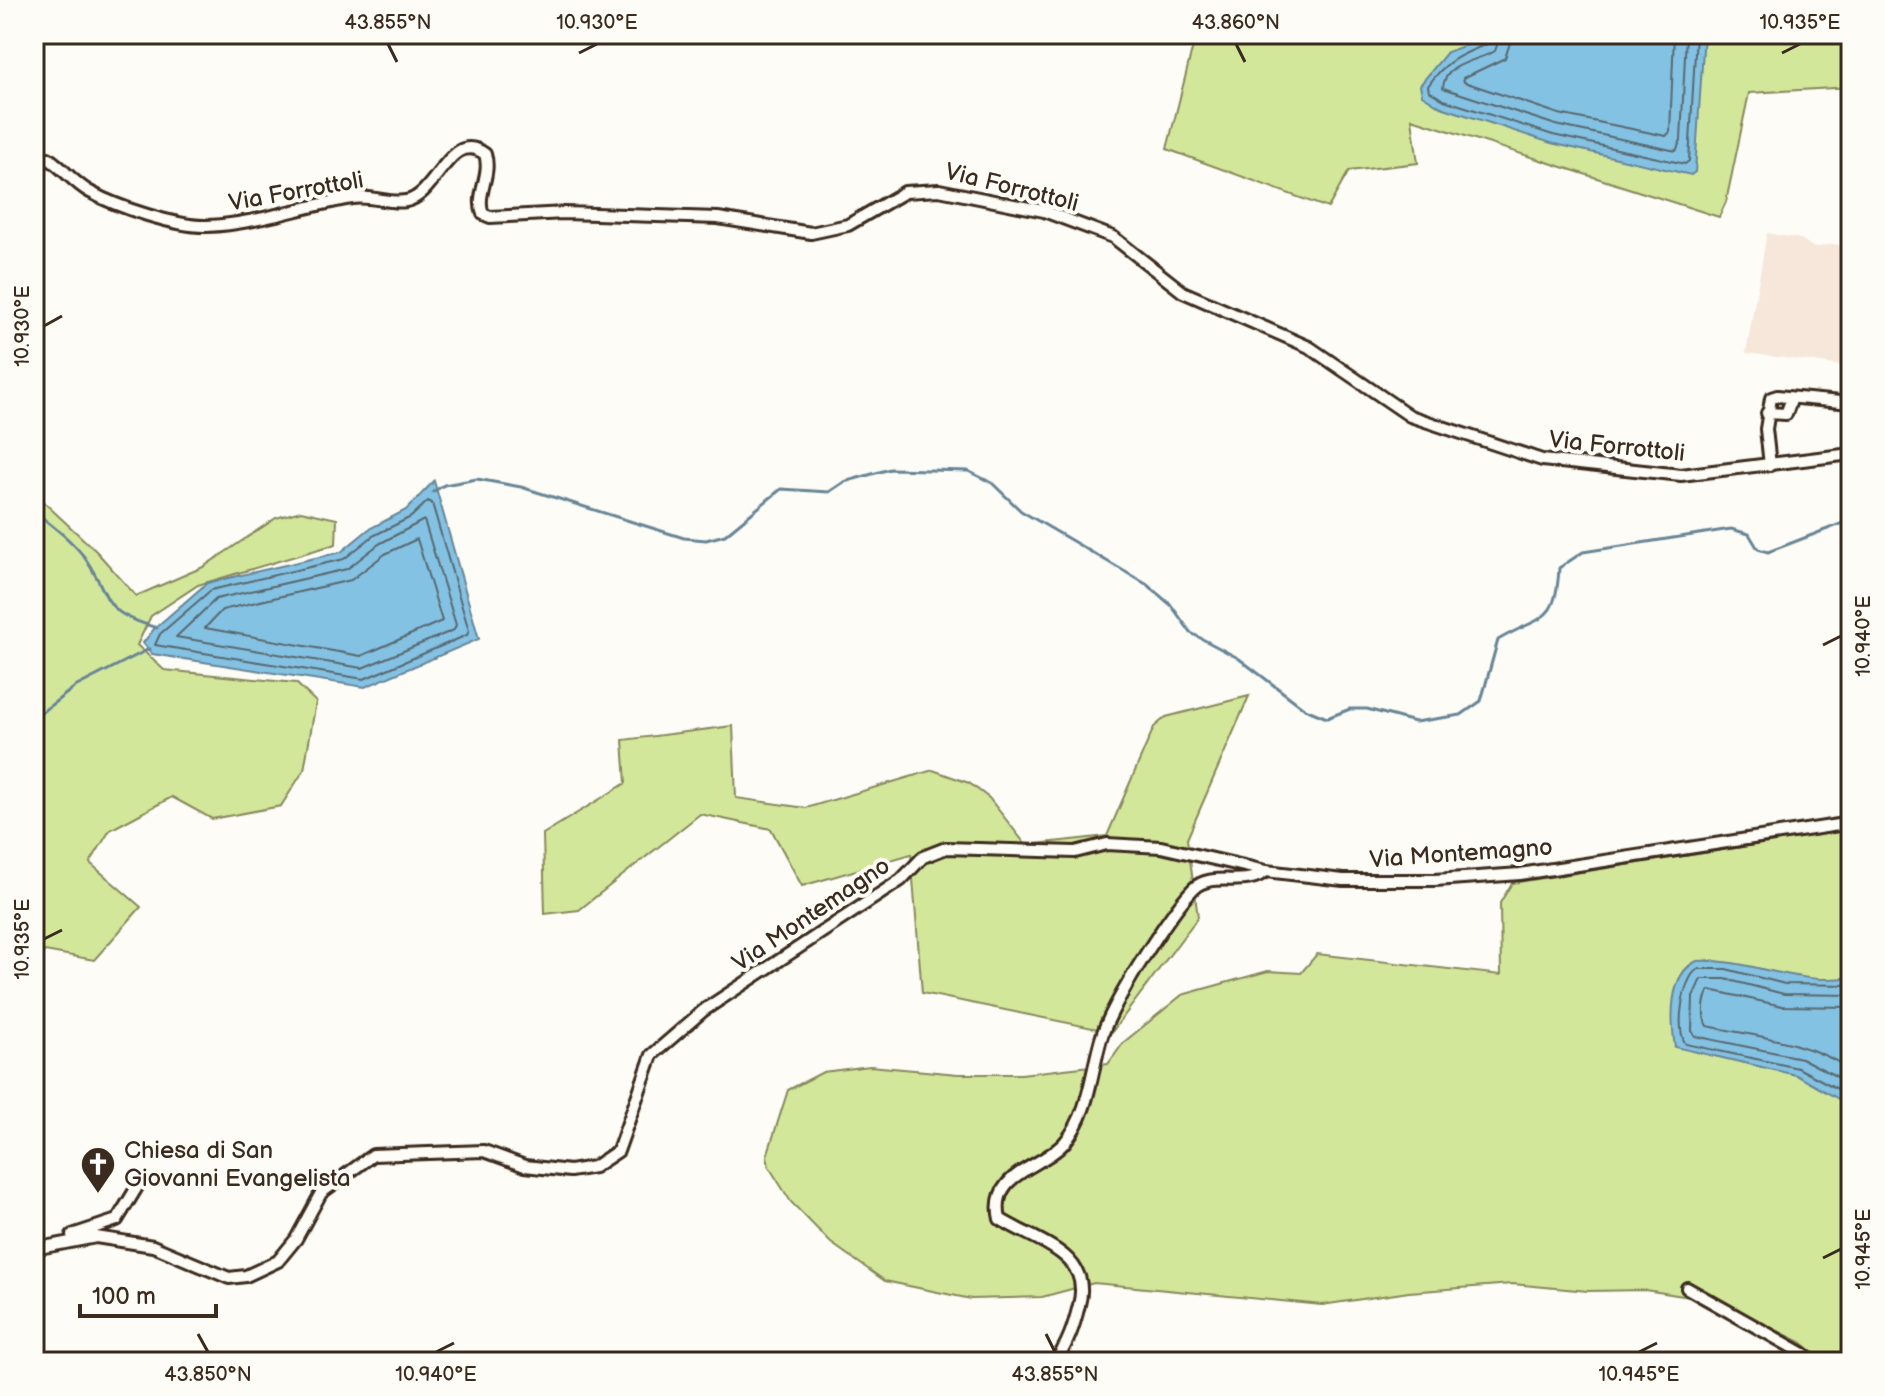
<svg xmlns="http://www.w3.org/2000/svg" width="1885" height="1396" viewBox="0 0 1885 1396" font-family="'Balsamiq Sans',sans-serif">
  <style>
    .built { fill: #f6e7da }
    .green { fill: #d3e79b; stroke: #87885c; stroke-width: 2 }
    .water { fill: #84c2e4; stroke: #678595; stroke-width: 2 }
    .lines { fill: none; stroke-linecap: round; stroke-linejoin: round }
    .shore { stroke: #58676d; stroke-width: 2 }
    .stream { stroke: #678595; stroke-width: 3 }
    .minor-casing { stroke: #3b2a1e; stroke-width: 16 }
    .minor { stroke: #fdfcf7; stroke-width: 10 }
    .ticks { fill: none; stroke: #3b2a1e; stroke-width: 3 }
    .labels { text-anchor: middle; stroke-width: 8; stroke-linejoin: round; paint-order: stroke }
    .street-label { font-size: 24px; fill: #3b2a1e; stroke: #fdfcf7 }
    .poi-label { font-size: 24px; fill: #3b2a1e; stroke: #fdfcf7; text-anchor: start }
    .neatline { fill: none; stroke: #3b2a1e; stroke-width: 3 }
    .ticks-label { font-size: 20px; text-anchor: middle; fill: #3b2a1e }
  </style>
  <rect width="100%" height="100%" fill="#fdfcf7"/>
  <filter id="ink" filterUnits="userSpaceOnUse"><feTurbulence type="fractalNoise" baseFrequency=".0125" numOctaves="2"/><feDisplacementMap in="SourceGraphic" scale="16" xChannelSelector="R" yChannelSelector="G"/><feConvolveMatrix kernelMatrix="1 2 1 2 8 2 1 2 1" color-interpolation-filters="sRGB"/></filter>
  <g filter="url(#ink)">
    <!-- built -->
    <polygon class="built" points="1767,233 1801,239 1814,248 1833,244 1851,247 1851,367 1746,353"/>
    <!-- green -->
    <g class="green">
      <polygon points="1196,34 1851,34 1851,87 1749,93 1726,202 1719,217 1412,119 1418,163 1349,171 1328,208 1167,149"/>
      <polygon points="34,493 96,551 136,596 203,567 276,518 301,511 337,519 336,544 198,585 151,616 137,645 164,670 296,683 316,702 304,770 281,806 212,819 172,797 110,830 90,863 141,907 94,960 45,951 34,962"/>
      <polygon points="1249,696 1187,839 1198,917 1112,1032 922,993 911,854 802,886 771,829 700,814 579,910 545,914 543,834 626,783 623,740 733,726 736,798 806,808 933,770 969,783 989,798 1026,845 1107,836 1154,727 1166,717"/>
      <polygon points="1851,830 1851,1362 1825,1362 1801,1342 1715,1301 1645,1290 1588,1291 1512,1284 1409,1292 1322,1305 1094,1283 1042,1297 971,1299 885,1281 831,1243 791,1202 769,1167 767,1156 788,1090 823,1072 870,1066 958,1074 1021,1074 1108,1064 1124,1042 1182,995 1268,971 1301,973 1317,954 1501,975 1500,903 1512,883"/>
    </g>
    <!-- water -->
    <g class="water">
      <polygon points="1496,34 1704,34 1695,172 1691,175 1551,143 1441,107 1422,95 1420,85 1447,52"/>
      <polygon points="434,481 479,639 365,687 152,654 143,643 154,629 207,583 341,552 369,529 406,510"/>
      <path d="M1697,961C1749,958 1798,987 1851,977V1106L1796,1075L1675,1047C1671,1021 1668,974 1697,961Z"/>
    </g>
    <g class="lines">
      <!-- shore -->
      <g class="shore">
        <path d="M1491,34L1487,44C1460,55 1445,61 1428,86L1429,91L1444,100L1553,135L1685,164L1689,161L1696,34"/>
        <path d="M1501,34L1495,51C1478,61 1444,63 1443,88L1556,125L1676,151L1681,140L1686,34"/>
        <polyline points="1513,34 1505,58 1463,78 1464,82 1559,114 1666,136 1670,132 1674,34"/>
        <polygon points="428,501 432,503 469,631 467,635 364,679 155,645 160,634 211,590 344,559 373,536 411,517"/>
        <polygon points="424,520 456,625 454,630 362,668 176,637 216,599 347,569 379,544"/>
        <polygon points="417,539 442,621 361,656 205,628 222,610 351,580 385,554"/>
        <path d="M1851,985L1785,984L1726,969H1698C1682,978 1675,1032 1686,1044L1798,1068L1851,1096"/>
        <polyline points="1851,995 1784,994 1725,979 1701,979 1693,997 1692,1031 1695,1036 1801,1058 1851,1084"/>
        <path d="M1851,1007L1782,1006L1710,990C1703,997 1702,1018 1707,1026C1755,1036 1810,1041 1851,1070"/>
      </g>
      <!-- stream -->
      <g class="stream">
        <path d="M433,492L444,485L477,479L521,487L684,538L706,540L725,535L781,489L829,492L844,482L890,469L968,471L992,483L1021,511L1146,584L1171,605L1191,633L1238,658L1305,709L1327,718L1350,709H1367L1415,722L1461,715L1481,701L1498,640C1542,614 1556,625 1559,568L1583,552L1731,529L1749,534L1758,549L1768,552L1851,520"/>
        <path d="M34,511C52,526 71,539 85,558C114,601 99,611 157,628"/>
        <polyline points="34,718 75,687 149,649"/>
      </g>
      <!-- minor casing -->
      <g class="minor-casing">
        <g id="minor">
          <path d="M34,158H48C63,168 74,183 90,192C117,207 177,227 207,226C256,224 304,206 352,198C371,195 389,204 406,201C437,196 449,128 485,154C492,175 475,195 483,214L490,217L565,213L718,218L811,233L848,225L905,192L939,190L1044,211L1113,237L1183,292L1309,347L1410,416L1542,460L1681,475L1851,454"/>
          <polyline points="1767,413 1786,414 1792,398"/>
          <polyline points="1770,465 1766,429 1771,398 1777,396 1851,403"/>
          <polyline points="72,1235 117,1220 137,1187"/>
          <polyline points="34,1249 96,1237 153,1246 229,1278 246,1276 278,1261 296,1239 321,1193 373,1155 484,1151 525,1166 570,1171 594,1167 618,1151 652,1055 704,1010 901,880 923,857 946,848 1075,852 1107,844 1161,847 1266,871 1343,880 1435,880 1520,874 1851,823"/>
          <polyline points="1687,1288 1804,1354 1810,1362"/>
          <path d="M1055,1362C1068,1344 1074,1326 1079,1305C1093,1253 1036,1242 1000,1219C989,1172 1042,1169 1065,1142C1089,1114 1091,1073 1101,1039C1110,1006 1169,914 1193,889C1212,870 1245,889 1266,871"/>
        </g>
      </g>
      <!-- minor -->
      <use href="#minor" class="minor"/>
    </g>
  </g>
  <!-- ticks -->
  <path class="ticks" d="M388,44L397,62M1236,44L1245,62M579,53L597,44M1782,53L1800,44M44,326L62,316M1823,645L1841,636M44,939L62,930M1823,1258L1841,1249M198,1334L208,1352M1046,1334L1055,1352M436,1352L454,1343M1639,1352L1657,1343"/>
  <!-- icons -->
  <defs>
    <g id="church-pin" transform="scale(1.8)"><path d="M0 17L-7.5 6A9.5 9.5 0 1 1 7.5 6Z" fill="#3b2a1e" stroke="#fdfcf7"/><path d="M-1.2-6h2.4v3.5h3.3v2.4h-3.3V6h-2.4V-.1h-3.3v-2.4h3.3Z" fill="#fff"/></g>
  </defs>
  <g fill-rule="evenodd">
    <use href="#church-pin" x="98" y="1164"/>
  </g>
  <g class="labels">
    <!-- street labels -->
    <g class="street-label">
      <text transform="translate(1012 187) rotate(14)" y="8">Via Forrottoli</text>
      <text transform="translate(296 191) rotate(-10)" y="8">Via Forrottoli</text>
      <text transform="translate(1617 446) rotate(6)" y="8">Via Forrottoli</text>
      <text transform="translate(1461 853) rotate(-4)" y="8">Via Montemagno</text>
      <text transform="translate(811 914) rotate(-34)" y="8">Via Montemagno</text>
    </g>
    <!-- poi labels -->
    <g class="poi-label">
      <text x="124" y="1158">Chiesa di San<tspan x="124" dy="28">Giovanni Evangelista</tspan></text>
    </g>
  </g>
  <!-- margin -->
  <rect width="1885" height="1396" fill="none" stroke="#fdfcf7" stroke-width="88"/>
  <!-- scale -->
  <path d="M80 1304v12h136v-12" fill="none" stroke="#3b2a1e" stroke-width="4"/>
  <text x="92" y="1304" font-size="24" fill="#3b2a1e" stroke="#fdfcf7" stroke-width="6" paint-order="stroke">100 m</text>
  <rect x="44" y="44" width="1797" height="1308" class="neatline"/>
  <g class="ticks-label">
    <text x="388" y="29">43.855°N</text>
    <text x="597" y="29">10.930°E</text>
    <text x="1236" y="29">43.860°N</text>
    <text x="1800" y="29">10.935°E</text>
    <text transform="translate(22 326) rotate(-90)" y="7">10.930°E</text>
    <text transform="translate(1863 636) rotate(-90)" y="7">10.940°E</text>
    <text transform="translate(22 939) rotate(-90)" y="7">10.935°E</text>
    <text transform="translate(1863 1249) rotate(-90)" y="7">10.945°E</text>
    <text x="208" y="1381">43.850°N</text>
    <text x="436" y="1381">10.940°E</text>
    <text x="1055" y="1381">43.855°N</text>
    <text x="1639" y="1381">10.945°E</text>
  </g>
</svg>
